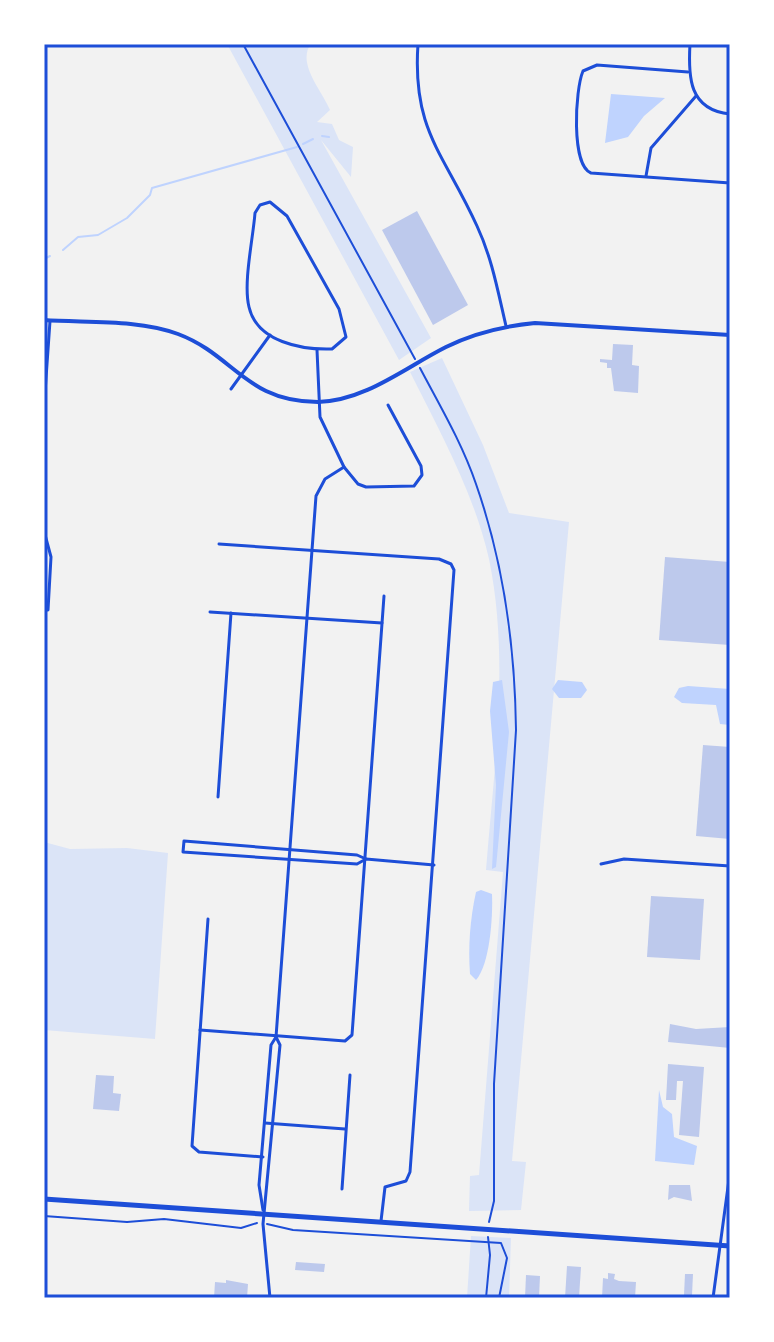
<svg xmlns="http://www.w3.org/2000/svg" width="774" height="1342" viewBox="0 0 774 1342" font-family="Arial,sans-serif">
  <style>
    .green { fill: #dbe4f7 }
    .water { fill: #bfd3fe }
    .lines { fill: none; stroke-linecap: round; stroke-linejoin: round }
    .stream { stroke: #bfd3fe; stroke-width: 2 }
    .building { fill: #bdc9ec }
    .path { stroke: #1d4ed8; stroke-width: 2 }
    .minor { stroke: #1d4ed8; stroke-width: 3 }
    .tertiary { stroke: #1d4ed8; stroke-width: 4 }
    .primary { stroke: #1d4ed8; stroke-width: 5 }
    .neatline { fill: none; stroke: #1d4ed8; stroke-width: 3 }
  </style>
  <rect width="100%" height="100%" fill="#f2f2f2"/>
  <!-- green -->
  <g class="green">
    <path d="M227,44H311C296,63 323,92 330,110L317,122L332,124L339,140L353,147L351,177L321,140L431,338L399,360Z"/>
    <path d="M442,358L483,445L509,513L569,522L512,1161L526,1162L521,1210L469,1211L470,1176L479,1175L503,872L486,870C494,768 510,661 489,559C474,493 440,432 410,372Z"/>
    <polygon points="44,842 70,849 127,848 168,853 155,1039 44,1030"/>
    <polygon points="471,1236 511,1238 509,1298 467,1298"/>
  </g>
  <!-- water -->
  <g class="water">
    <polygon points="611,94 665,98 644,116 628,137 605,143"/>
    <polygon points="502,680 509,732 496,867 492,869 496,785 490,711 493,682"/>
    <polygon points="558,680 582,682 587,690 581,698 559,698 552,689"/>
    <polygon points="688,686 730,689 730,725 720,724 716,705 682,703 674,697 679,688"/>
    <path d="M481,890L492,894C493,916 490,964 476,980L470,974C468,947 470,919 476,892Z"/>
    <polygon points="659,1090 663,1107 672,1114 674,1137 697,1146 694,1165 655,1161"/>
  </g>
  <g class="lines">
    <!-- stream -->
    <g class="stream">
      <polyline points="322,136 329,137"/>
      <polyline points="303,144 313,139"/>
      <polyline points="63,250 78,237 98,235 127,218 150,195 152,188 297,147"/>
      <polyline points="44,259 50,256"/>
    </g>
  </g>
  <!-- building -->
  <g class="building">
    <polygon points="417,211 468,305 433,325 382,230"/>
    <polygon points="613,344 633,345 632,365 639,366 638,393 614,391 611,368 607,368 607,363 600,362 600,359 612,360"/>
    <polygon points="665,557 730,562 730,645 659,640"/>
    <polygon points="703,745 730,747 730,839 696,836"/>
    <polygon points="651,896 704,899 700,960 647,957"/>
    <polygon points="670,1024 696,1029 730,1027 730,1048 668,1042"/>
    <polygon points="668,1064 704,1067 699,1137 679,1135 683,1081 677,1081 676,1100 666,1100"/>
    <polygon points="96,1075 114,1076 113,1093 121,1094 119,1111 93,1109"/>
    <polygon points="669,1185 690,1185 692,1201 674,1197 668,1200"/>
    <polygon points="296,1262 325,1264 324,1272 295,1270"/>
    <polygon points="567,1266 581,1267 579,1298 565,1298"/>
    <polygon points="608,1273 615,1274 614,1279 619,1281 636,1282 635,1298 602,1298 603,1278 608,1279"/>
    <polygon points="685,1274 693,1274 692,1295 684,1295"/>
    <polygon points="526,1275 540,1276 539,1298 525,1298"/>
    <polygon points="226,1280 248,1284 247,1298 214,1298 215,1282 226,1283"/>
  </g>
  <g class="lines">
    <!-- path -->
    <g class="path">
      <polyline points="243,44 415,359"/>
      <path d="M420,368C440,406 462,443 476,484C504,564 515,646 516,730L494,1084V1201L489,1222"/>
      <polyline points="44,1216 127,1222 164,1219 241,1228 257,1223"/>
      <polyline points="267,1224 293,1230 501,1243 507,1258 499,1298"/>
      <polyline points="486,1298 490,1255 488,1237"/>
    </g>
    <!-- minor -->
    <g class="minor">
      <path d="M418,44C412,131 444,153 477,226C492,258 498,292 506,326"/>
      <path d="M690,44C688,77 689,110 730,114"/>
      <path d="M688,72L597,65L583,71C575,90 571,165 591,173L730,183"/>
      <polyline points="646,176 651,148 696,96"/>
      <path d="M270,202L287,216L339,309L346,337L332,349C302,350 257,342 249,307C243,283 253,239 255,213L260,205Z"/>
      <polyline points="317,350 320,417 344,467 358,484 366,487 414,486 422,475 421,466 388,405"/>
      <polyline points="231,389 270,335"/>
      <polyline points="44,407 50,321"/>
      <polyline points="44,531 51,557 48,610 44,610"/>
      <polyline points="219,544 439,559 451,564 454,570 410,1172 406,1181 385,1187 381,1221"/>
      <polyline points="210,612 382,623"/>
      <polyline points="218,797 231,613"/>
      <polyline points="366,859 357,864 183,852 184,841 357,855 366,859 434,865"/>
      <polyline points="601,864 624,859 730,866"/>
      <polyline points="208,919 192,1146 199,1152 263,1157"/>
      <polyline points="200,1030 345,1041 352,1035 384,596"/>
      <polyline points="265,1123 345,1129"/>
      <polyline points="342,1189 350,1075"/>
      <polyline points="263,1210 259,1185 271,1045 276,1037"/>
      <polyline points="270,1298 263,1224 280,1045 276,1037 316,496 325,479 344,467"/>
      <polyline points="713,1298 730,1172"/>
    </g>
    <!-- tertiary -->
    <path class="tertiary" d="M44,320C86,323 138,319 178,334C234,355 246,402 318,402C365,401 406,367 446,347C474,333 504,326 535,323L730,335"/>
    <!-- primary -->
    <polyline class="primary" points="44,1199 730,1246"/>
  </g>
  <!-- border -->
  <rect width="774" height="1342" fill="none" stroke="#ffffff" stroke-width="92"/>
  <rect x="46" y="46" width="682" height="1250" class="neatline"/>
</svg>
